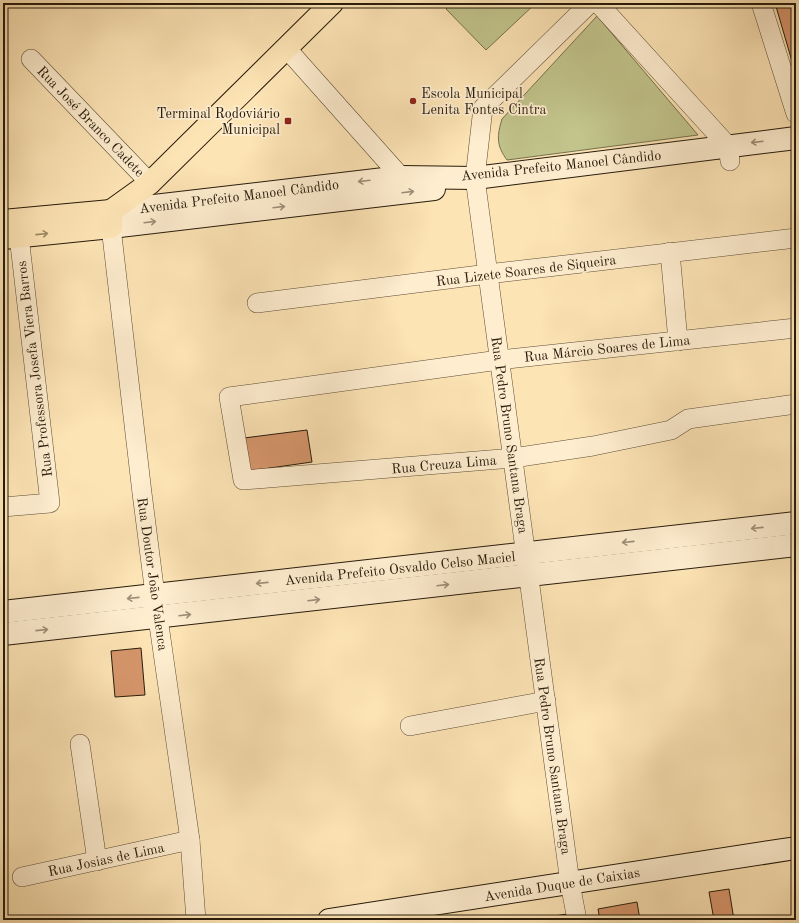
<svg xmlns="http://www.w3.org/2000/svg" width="799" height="923" viewBox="0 0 799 923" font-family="'Old Standard TT',serif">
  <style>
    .green { fill: #c2c48c; stroke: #74704c }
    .building { fill: #d7966c; stroke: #271b0b }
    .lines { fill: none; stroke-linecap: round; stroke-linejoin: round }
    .street-casing { stroke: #5c4d36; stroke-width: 20 }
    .secondary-casing { stroke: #271b0b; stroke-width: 24 }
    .primary-casing { stroke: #271b0b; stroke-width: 24 }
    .street { stroke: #feedcf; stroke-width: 19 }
    .secondary { stroke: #feedcf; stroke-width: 22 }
    .primary { stroke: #fde4b5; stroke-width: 22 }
    .oneway { stroke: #9d8e77 }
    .oneway2 { stroke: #9d8a68 }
    .poi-dot { fill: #8f2418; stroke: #feedcf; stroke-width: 1.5 }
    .labels { text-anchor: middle; stroke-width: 3.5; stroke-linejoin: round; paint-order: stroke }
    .poi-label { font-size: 14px; fill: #271b0b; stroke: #feedcf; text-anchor: start }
    .street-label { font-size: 14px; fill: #271b0b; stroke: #feedcf }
  </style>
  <rect width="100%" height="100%" fill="#fde4b5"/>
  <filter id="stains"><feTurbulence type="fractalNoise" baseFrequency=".005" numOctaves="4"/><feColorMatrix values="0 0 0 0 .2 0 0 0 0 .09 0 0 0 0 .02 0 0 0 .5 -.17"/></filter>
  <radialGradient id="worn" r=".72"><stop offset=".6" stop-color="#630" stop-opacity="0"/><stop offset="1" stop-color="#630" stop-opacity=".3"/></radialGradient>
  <!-- green -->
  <g class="green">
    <polygon points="452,3 536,3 486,50 446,9"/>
    <path d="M597,16L698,135L507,160C496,145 497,136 502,119Z"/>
  </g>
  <!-- building -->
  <g class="building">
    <polygon points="775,3 796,3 796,75"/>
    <polygon points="307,430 312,462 249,471 244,438"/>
    <polygon points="141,648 145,695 115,697 111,651"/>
    <polygon points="729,889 734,920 714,920 709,892"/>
    <polygon points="637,902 640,920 600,920 598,909"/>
    <polygon points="567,914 568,920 549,920 548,917"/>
  </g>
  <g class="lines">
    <!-- street casing -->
    <g class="street-casing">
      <g id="street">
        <polyline points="598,3 728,146 730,161"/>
        <polyline points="761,3 796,114"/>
        <polyline points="287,49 401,177"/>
        <polyline points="31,59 150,183"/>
        <polyline points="111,227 142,493 158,618 190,840 196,920"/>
        <polyline points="670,252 678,341"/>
        <polyline points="257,303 488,274 796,238"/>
        <polyline points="796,328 499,360 229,397 243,480 513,458 593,446 671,430 688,419 796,404"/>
        <polyline points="3,507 50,503 19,236"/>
        <polyline points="410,726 546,701"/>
        <polyline points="80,744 97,861"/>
        <polyline points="22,877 190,840"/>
        <polyline points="577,920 570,883 475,178 483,108 590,3"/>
      </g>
    </g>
    <!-- secondary casing -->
    <g class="secondary-casing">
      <g id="secondary">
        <polyline points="111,211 401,177 475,178 796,138"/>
        <polyline points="111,227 434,189"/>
        <polyline points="3,612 796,523"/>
        <polyline points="3,634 796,545"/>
        <polyline points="329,920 796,848"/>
      </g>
    </g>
    <!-- primary casing -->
    <g class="primary-casing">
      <g id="primary">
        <polyline points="3,221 111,211"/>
        <polyline points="3,238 111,227 111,211 150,183 332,3"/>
      </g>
    </g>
    <!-- street -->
    <use href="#street" class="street"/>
    <!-- secondary -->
    <use href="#secondary" class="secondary"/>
    <!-- primary -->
    <use href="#primary" class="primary"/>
  </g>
  <!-- one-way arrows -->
  <defs><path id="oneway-shaft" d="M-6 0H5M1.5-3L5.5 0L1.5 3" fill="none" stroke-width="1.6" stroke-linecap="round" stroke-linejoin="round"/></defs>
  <g class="oneway">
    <use href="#oneway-shaft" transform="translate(757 142) rotate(173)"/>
    <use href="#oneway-shaft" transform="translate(364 181) rotate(173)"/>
    <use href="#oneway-shaft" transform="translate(408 192) rotate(-7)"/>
    <use href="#oneway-shaft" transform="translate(279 207) rotate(-7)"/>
    <use href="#oneway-shaft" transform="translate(150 222) rotate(-7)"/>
    <use href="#oneway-shaft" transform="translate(757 528) rotate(174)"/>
    <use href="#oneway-shaft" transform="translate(628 542) rotate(174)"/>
    <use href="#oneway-shaft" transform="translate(262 583) rotate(174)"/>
    <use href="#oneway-shaft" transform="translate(443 585) rotate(-7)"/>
    <use href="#oneway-shaft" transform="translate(133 598) rotate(174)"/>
    <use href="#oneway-shaft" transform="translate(314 600) rotate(-7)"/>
    <use href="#oneway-shaft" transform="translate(185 615) rotate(-7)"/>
    <use href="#oneway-shaft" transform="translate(42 630) rotate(-6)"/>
  </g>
  <use class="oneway2" href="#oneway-shaft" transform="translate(42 234) rotate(-6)"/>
  <!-- markers -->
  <g class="poi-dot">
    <circle cx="413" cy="101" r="4"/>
    <rect x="284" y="117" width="8" height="8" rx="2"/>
  </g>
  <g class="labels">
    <!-- poi labels -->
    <g class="poi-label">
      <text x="421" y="98">Escola Municipal<tspan x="421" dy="16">Lenita Fontes Cintra</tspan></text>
      <text x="280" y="118" text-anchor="end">Terminal Rodoviário<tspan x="280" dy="16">Municipal</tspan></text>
    </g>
    <!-- street labels -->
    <g class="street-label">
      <text transform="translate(91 121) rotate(46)" y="5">Rua José Branco Cadete</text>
      <text transform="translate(561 165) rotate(-6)" y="5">Avenida Prefeito Manoel Cândido</text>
      <text transform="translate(239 196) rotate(-7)" y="5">Avenida Prefeito Manoel Cândido</text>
      <text transform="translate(526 270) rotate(-7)" y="5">Rua Lizete Soares de Siqueira</text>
      <text transform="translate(607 348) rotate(-6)" y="5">Rua Márcio Soares de Lima</text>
      <text transform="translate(34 369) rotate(-97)" y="5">Rua Professora Josefa Viera Barros</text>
      <text transform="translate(510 435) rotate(82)" y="5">Rua Pedro Bruno Santana Braga</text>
      <text transform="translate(444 464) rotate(-5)" y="5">Rua Creuza Lima</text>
      <text transform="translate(400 568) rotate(-6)" y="5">Avenida Prefeito Osvaldo Celso Maciel</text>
      <text transform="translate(153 574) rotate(82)" y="5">Rua Doutor João Valenca</text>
      <text transform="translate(553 756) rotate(82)" y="5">Rua Pedro Bruno Santana Braga</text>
      <text transform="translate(106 859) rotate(-12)" y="5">Rua Josias de Lima</text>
      <text transform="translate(562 884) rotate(-9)" y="5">Avenida Duque de Caixias</text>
    </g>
  </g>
  <!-- margin -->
  <rect width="799" height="923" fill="none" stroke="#fde4b5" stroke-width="16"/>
  <rect x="4" y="4" width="791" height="915" fill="none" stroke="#271b0b" stroke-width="2"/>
  <rect x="8" y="8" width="783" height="907" fill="none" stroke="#271b0b"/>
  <rect width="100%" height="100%" filter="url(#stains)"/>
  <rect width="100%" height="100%" fill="url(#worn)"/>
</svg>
